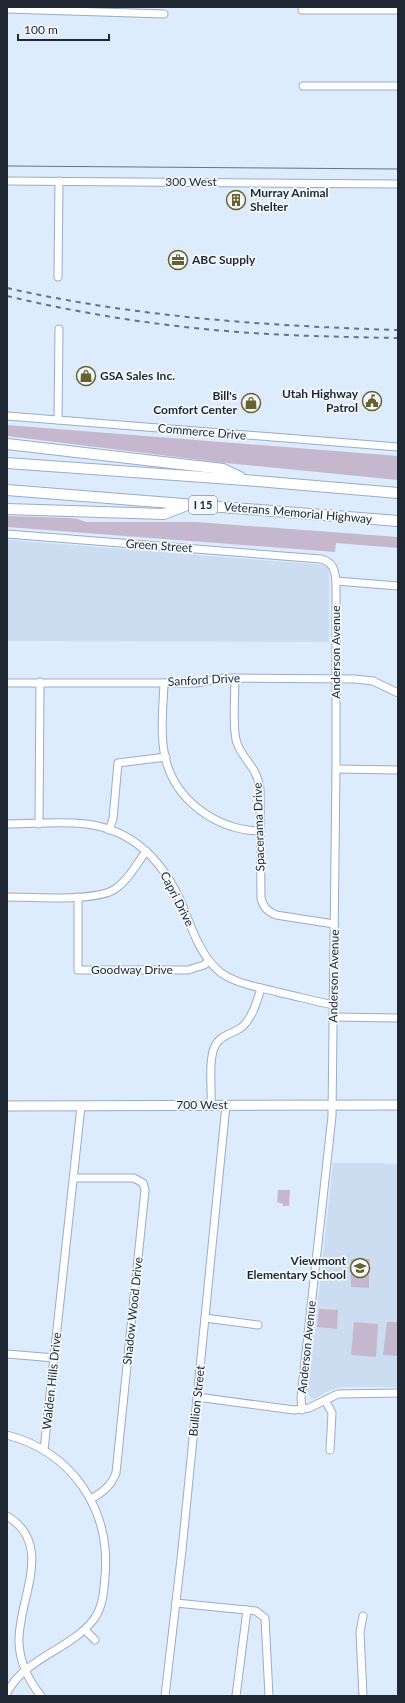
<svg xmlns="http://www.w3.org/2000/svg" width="405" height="1703" viewBox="0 0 405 1703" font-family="Lato,sans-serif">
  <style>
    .built { fill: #ccddf1 }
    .green { fill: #c5b8ce }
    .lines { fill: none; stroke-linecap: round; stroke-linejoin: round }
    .minor-casing { stroke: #97adc8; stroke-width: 9 }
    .major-casing { stroke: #97adc8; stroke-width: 11 }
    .highway-casing { stroke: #97adc8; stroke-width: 12 }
    .minor { stroke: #fff; stroke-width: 7 }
    .major { stroke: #fff; stroke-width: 9 }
    .highway { stroke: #fff; stroke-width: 10 }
    .tram { stroke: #687380; stroke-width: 1 }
    .rail { stroke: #687380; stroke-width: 2; stroke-dasharray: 5 5; stroke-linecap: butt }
    .labels { text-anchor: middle; stroke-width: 3.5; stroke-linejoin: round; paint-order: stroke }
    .shield { fill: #f3f8fd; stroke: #5f666f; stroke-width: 1 }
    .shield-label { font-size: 11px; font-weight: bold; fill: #1f2832 }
    .street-label { font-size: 12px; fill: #1f2832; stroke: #f3f8fd }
    .poi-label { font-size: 12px; font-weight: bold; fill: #1f2832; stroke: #f3f8fd; text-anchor: start }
  </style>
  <rect width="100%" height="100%" fill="#ddecfc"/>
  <!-- built -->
  <g class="built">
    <polygon points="7,540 325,565 329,569 329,642 7,641"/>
    <polygon points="333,1163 384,1163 385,1164 398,1164 398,1387 340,1387 324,1393 315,1399 311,1398 308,1393"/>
  </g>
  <!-- green -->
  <g class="green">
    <polygon points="7,425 398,456 398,480 225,463 7,436"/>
    <polygon points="7,516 70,518 78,519 86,522 196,522 398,537 398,548 336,543 335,552 7,527"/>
    <polygon points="278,1190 290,1190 289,1206 283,1206 283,1204 277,1202"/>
    <polygon points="351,1259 370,1259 369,1268 351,1267"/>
    <polygon points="351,1270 369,1271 369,1288 351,1287"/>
    <polygon points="319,1309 338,1310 337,1329 317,1327"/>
    <polygon points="354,1322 378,1324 376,1357 351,1355"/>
    <polygon points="387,1322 398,1322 398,1356 383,1355"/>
  </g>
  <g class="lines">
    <!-- minor casing -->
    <g class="minor-casing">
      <g id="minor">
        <polyline points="7,9 164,14"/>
        <polyline points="302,10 398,10"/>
        <polyline points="303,86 398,86"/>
        <polyline points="7,181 398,184"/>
        <polyline points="58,277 59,181"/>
        <polyline points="7,416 398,447"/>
        <polyline points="58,420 59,329"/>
        <path d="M7,534L321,559C333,562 335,570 336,581V769L332,1116L301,1398L302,1410"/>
        <polyline points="336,581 398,586"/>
        <path d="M235,678C235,694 232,730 237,743C244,762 257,766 260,789L261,898C263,907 267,911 276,915L334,924"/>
        <polyline points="7,683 196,683 224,678 355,679 373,681 398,693"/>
        <path d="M164,683C163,707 160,733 165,757C175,801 217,830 260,831"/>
        <polyline points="336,769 398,770"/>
        <path d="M7,824C33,824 60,821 86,824C136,830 166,865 184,909C192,930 202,958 220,972C236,984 259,987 277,992C296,996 314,1001 333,1005"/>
        <polyline points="39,824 40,682"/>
        <polyline points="109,830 113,819 118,763 166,757"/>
        <path d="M7,897C31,897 97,902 115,889C128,880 137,864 146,851"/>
        <polyline points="78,897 78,970 188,970 204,965 209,961"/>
        <polyline points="333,1017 398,1018"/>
        <path d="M211,1105C212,1089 208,1060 215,1046C220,1035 233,1034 242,1027C253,1017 257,1001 261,988"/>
        <path d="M74,1178H134L143,1183L145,1190L116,1473C111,1486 103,1492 91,1499"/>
        <polyline points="205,1318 258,1325"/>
        <polyline points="7,1354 55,1358"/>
        <polyline points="197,1397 294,1410 309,1408 338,1394 398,1393"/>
        <polyline points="325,1400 332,1413 330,1450"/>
        <path d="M7,1435C72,1452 111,1509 105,1576C104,1590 103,1607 94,1619C72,1649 24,1658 7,1693"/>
        <polyline points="44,1450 81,1106"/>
        <path d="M7,1516C56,1545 17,1601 19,1643C20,1664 29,1681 41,1696"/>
        <polyline points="176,1603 256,1611 265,1618 269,1696"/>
        <polyline points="85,1630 95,1640"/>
        <polyline points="165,1696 182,1550 226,1105"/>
        <polyline points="236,1696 247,1610"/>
        <polyline points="363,1696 360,1632 363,1616"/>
      </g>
    </g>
    <!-- major casing -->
    <g class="major-casing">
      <polyline id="major" points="7,1106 398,1105"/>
    </g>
    <!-- highway casing -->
    <g class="highway-casing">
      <g id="highway">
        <polyline points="7,444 223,469 240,477"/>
        <polyline points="7,463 245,480 398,493"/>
        <polyline points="7,490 398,521"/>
        <polyline points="7,509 164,514 187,505"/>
      </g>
    </g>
    <!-- minor -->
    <use href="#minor" class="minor"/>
    <!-- major -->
    <use href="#major" class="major"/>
    <!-- highway -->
    <use href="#highway" class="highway"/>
    <!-- tram -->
    <polyline class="tram" points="7,166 398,169"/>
    <!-- rail -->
    <g class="rail">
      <path d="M7,288C136,317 266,326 398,330"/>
      <path d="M7,296C83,314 160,326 238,332C291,336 344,337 398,338"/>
    </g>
  </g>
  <!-- icons -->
  <defs>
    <g id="building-ring" transform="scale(1)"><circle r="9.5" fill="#f3f8fd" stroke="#66612d" stroke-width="1.5"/><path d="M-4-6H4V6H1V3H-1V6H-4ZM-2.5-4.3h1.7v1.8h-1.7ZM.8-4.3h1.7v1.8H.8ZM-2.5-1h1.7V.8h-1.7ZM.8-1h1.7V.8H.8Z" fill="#66612d"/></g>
    <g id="office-ring" transform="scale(1)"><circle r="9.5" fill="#f3f8fd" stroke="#66612d" stroke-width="1.5"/><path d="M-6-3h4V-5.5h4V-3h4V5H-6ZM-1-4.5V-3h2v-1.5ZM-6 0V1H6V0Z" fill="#66612d"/></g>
    <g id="shop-ring" transform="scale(1)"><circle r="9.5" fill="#f3f8fd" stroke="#66612d" stroke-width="1.5"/><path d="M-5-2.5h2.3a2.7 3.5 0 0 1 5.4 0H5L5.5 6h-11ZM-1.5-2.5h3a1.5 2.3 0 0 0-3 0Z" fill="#66612d"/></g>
    <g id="civic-ring" transform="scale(1)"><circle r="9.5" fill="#f3f8fd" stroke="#66612d" stroke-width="1.5"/><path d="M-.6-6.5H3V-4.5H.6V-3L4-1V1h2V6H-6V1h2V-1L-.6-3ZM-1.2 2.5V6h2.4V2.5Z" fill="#66612d"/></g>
    <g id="school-ring" transform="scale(1)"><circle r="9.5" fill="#f3f8fd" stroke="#66612d" stroke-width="1.5"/><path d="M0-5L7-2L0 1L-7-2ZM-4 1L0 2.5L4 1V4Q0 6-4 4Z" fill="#66612d"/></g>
  </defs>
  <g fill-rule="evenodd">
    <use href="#building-ring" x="236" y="200"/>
    <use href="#office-ring" x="178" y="260"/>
    <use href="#shop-ring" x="86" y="376"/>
    <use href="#civic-ring" x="372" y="401"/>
    <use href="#shop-ring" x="251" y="403"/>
    <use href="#school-ring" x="360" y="1268"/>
  </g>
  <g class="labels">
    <!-- shield labels -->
    <rect class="shield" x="189" y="496" width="28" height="18" rx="3"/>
    <g class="shield-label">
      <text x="203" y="509">I 15</text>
    </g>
    <!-- street labels -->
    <g class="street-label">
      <text x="191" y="186">300 West</text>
      <text transform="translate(202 432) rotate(5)" y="4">Commerce Drive</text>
      <text transform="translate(298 513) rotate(5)" y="4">Veterans Memorial Highway</text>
      <text transform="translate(159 546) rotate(4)" y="4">Green Street</text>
      <text transform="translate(336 652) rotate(-90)" y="4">Anderson Avenue</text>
      <text transform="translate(204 680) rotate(-3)" y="4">Sanford Drive</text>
      <text transform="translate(259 827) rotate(-92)" y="4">Spacerama Drive</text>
      <text transform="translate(177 899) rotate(63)" y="4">Capri Drive</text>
      <text x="132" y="974">Goodway Drive</text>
      <text transform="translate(334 976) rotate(-89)" y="4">Anderson Avenue</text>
      <text x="202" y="1109">700 West</text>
      <text transform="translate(133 1311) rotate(-84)" y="4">Shadow Wood Drive</text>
      <text transform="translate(307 1347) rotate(-84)" y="4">Anderson Avenue</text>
      <text transform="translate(52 1381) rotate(-84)" y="4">Walden Hills Drive</text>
      <text transform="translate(197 1401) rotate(-84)" y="4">Bullion Street</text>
    </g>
    <!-- poi labels -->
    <g class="poi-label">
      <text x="250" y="197">Murray Animal<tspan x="250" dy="14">Shelter</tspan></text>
      <text x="192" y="264">ABC Supply</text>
      <text x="100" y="380">GSA Sales Inc.</text>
      <text x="358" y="398" text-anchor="end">Utah Highway<tspan x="358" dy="14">Patrol</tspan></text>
      <text x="237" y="400" text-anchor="end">Bill's<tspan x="237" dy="14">Comfort Center</tspan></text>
      <text x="346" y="1265" text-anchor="end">Viewmont<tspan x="346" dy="14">Elementary School</tspan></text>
    </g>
  </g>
  <!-- border -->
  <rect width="405" height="1703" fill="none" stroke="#1f2832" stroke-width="16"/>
  <!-- scale -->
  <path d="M18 34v6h91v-6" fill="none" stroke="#1f2832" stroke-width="2"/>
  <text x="24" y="34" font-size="12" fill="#1f2832" stroke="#f3f8fd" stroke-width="3" paint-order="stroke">100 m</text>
</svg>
